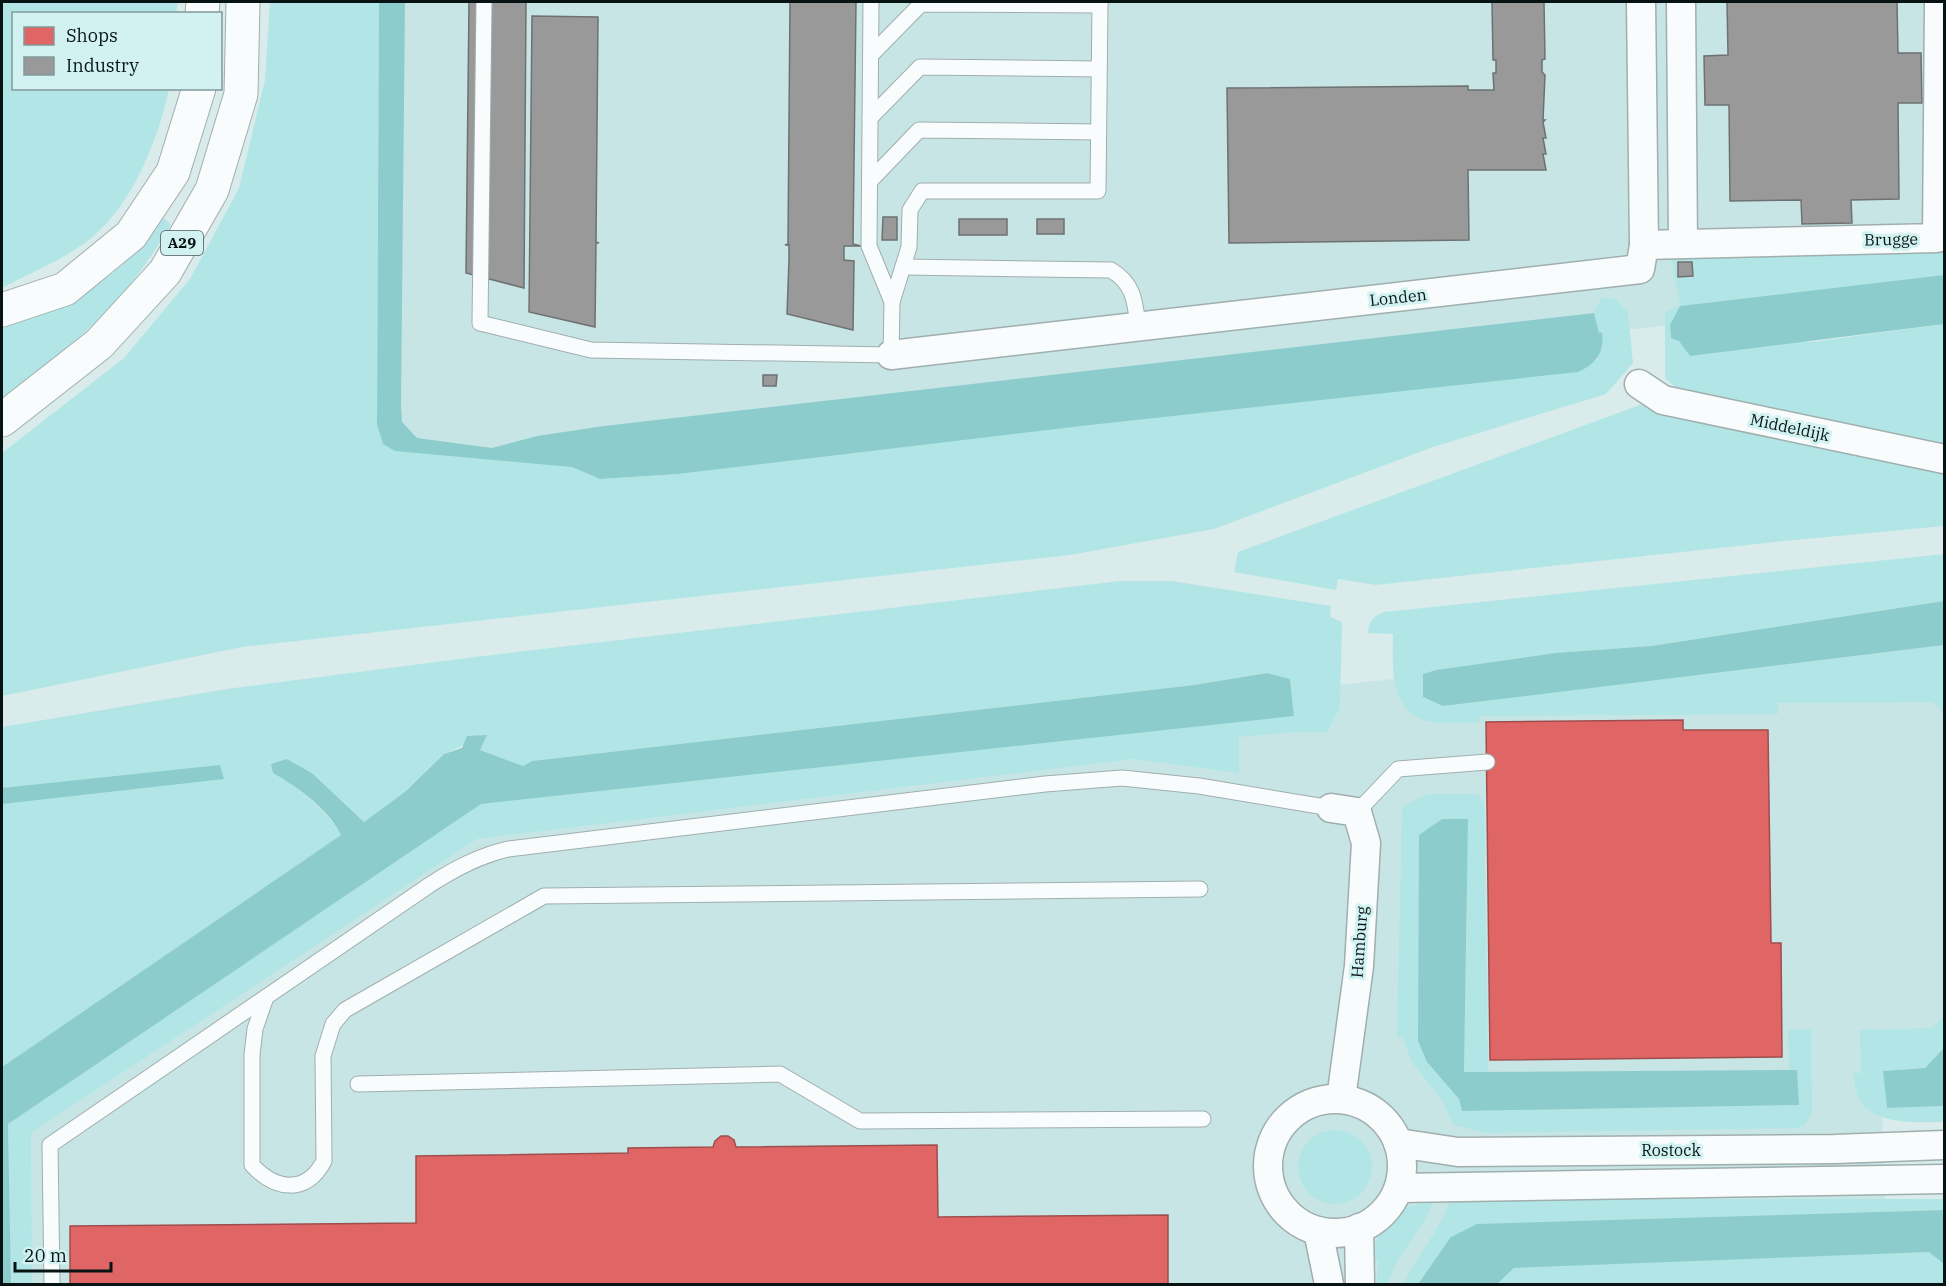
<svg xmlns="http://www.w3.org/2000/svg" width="1946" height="1286" viewBox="0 0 1946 1286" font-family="'IBM Plex Serif',serif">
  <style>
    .built { fill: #c7e5e5 }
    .green { fill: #b2e6e6 }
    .water { fill: #8dcccc }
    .shops { fill: #e06666; stroke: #9f4d4d; stroke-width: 1.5 }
    .industry { fill: #999; stroke: #6e7171; stroke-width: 1.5 }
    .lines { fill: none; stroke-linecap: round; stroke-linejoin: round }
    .lane-casing { stroke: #a0aeae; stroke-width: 17 }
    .street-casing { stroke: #a0aeae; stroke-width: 31 }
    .highway-casing { stroke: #a0aeae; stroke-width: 35 }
    .lane { stroke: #f9fcfc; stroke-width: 15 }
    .street { stroke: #f9fcfc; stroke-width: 28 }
    .highway { stroke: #f9fcfc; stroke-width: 33 }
    .labels { text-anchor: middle; stroke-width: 6; stroke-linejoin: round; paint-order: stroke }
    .shield { fill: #d2f2f2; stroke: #455757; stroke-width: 1.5 }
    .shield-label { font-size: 15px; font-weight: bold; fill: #081414 }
    .street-label { font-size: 16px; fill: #081414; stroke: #d2f2f2 }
  </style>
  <rect width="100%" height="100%" fill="#d9ebeb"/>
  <!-- built -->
  <g class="built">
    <polygon points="385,2 1944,2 1944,294 386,470"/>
    <polygon points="1944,619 1944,1030 1886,1069 1882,1128 1887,1245 1944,1258 1944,1284 2,1284 2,1099 459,781"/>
  </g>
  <!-- green -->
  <g class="green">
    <path d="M2,2H178L176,13L14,14V88L169,89C157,145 127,218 76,249C53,264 26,275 2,288Z"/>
    <polygon points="270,2 379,2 377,425 383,444 573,467 600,479 678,474 1597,360 1602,332 1599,333 1594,313 1601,298 1616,299 1628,313 1633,363 1606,394 1433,447 1214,529 1070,555 242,647 2,696 2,453 124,358 190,279 239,188 265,80"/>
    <path d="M164,218L171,225C156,249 141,272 123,293C89,334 42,366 2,400V328C50,313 98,291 134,254C145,244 154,230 164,218Z"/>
    <polygon points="1944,250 1944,275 1680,306 1670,326 1671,338 1812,342 1944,324 1944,447 1681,392 1665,378 1665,312 1680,306 1672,260"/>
    <polygon points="1640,405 1944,466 1944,526 1784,541 1376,585 1338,579 1336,590 1234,572 1238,552"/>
    <path d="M1944,554V601L1651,646L1555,653L1436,670L1423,674V697L1444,706L1944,645V713L1933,702L1778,703V714L1480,716L1479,722C1464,722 1446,725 1432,722C1388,713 1393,670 1393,634L1368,633C1369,621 1372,617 1384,612Z"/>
    <path d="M1120,581H1171L1331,606L1330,617L1342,622L1340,708L1327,732H1295L1239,737V773L1133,759L477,839L31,1133L32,1284H11L8,1124L481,804L1294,715L1290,679L1267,673L1194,685L532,761L523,766L480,750L486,735L444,754L406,791L364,822L313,774L273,773C299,789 326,808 341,835L2,1067V727L227,689L475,657Z"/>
    <polygon points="1431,794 1479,794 1484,806 1488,1072 1464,1072 1468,820 1427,1062 1459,1099 1462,1111 1799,1105 1797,1071 1789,1070 1788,1030 1811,1029 1812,1112 1805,1125 1798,1128 1486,1133 1453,1125 1443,1102 1411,1061 1403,1037 1397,1037 1402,807 1418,798"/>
    <path d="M1944,1016V1048L1925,1068L1884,1071L1887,1108L1944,1106V1122C1906,1122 1853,1127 1854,1073H1861L1860,1030L1932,1028Z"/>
    <circle cx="1335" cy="1167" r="37"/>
    <polygon points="1434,1199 1426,1218 1398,1260 1387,1284 1377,1284 1378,1261 1368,1261 1378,1239 1375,1237 1405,1208"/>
    <path d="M1450,1199H1944V1210L1477,1224L1421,1277L1418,1284H1404C1416,1254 1441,1231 1450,1199Z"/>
    <polygon points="1929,1252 1944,1264 1944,1284 1497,1284 1513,1268 1765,1256"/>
  </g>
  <!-- water -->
  <g class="water">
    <path d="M379,2H405L401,405L402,422L417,438L492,448L537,436L604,426L1594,313L1599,333L1602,332C1605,352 1596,364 1578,372L1090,425L678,474L600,479L572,467L395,451L383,444L377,425Z"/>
    <polygon points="1944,275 1944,324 1690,356 1679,341 1671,338 1670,325 1680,306"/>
    <polygon points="1944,601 1944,645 1443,706 1423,697 1423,674 1436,670 1555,653 1651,646"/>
    <path d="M1267,673L1290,679L1294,716L481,804L8,1124L11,1284H2V1067L341,835C328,808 298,788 273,773L271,764L287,759L313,774L364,822L406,791L444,754L462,748L467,736L487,735L480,750L523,766L532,761L1194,685Z"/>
    <polygon points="220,765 224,779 2,804 2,788"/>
    <polygon points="1442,819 1468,819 1464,1072 1797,1070 1799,1105 1462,1111 1459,1099 1427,1062 1418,1041 1419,835"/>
    <polygon points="1944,1048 1944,1106 1887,1108 1883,1071 1925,1068"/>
    <polygon points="1944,1210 1944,1264 1929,1252 1514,1268 1497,1284 1418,1284 1451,1237 1477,1224"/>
  </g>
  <!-- shops -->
  <g class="shops">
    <polygon points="1683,720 1683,730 1768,730 1771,943 1781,943 1782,1057 1490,1060 1486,722"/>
    <polygon points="721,1136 728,1136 734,1140 736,1147 937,1145 938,1217 1168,1215 1168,1284 70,1284 70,1226 416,1223 416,1156 628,1153 628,1148 713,1147 715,1141"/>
  </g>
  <!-- industry -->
  <g class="industry">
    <polygon points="469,2 526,2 524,288 466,273"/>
    <polygon points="790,2 856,2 853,244 861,246 844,246 844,260 854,261 853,330 787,314 789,260 789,245 785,245 788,244"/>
    <polygon points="1492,2 1544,2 1545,59 1542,60 1542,72 1545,75 1543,120 1545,120 1543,122 1546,138 1543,138 1546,154 1543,154 1546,170 1468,170 1469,240 1229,243 1227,88 1468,86 1468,90 1494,90 1493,73 1496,73 1496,60 1493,60"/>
    <polygon points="1727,2 1897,2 1898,53 1921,53 1922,103 1898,103 1899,199 1851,200 1852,223 1802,224 1801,200 1730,201 1729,105 1705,105 1704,56 1728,55"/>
    <polygon points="532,16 598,17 596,242 599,243 596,243 595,327 529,312"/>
    <polygon points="883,217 897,217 897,240 882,240"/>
    <rect x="959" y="219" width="48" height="16"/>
    <rect x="1037" y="219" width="27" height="15"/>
    <polygon points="1678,262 1692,262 1693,276 1678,277"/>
    <polygon points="763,375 777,375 776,386 763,386"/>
  </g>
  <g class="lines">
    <!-- lane casing -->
    <g class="lane-casing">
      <g id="lane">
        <polyline points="484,2 480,323 591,350 891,355 892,302 909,247 910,210 922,191 1098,191 1100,2"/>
        <polyline points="871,2 869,246 892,302"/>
        <polyline points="871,55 921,4 1100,5"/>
        <polyline points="870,118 920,67 1099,69"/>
        <polyline points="870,181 919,130 1098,132"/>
        <path d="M903,267L1111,270C1134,284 1135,301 1138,326"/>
        <polyline points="1357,812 1398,769 1487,762"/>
        <path d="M266,997L255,1029L252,1055V1165C275,1190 306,1195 324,1161L323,1056L333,1024L345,1010L544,896L1200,889"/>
        <polyline points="358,1084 780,1074 860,1121 1203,1119"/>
        <path d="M52,1284L50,1145L431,884C456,868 479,856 508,849L1045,784L1122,778L1199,786L1331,808"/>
      </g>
    </g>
    <!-- street casing -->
    <g class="street-casing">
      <g id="street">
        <polyline points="1681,2 1683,244"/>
        <polyline points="1644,245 1937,238 1939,2"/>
        <polyline points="891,355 1640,269 1644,245 1641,2"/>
        <polyline points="1639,384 1663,400 1944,459"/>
        <polyline points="1331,808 1357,812 1366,843 1359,966 1341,1099"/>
        <circle cx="1335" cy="1166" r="67"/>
        <polyline points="1398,1143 1458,1152 1835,1149 1944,1145"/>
        <polyline points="1399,1188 1944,1179"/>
        <polyline points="1359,1228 1360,1284"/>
        <polyline points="1318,1231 1329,1284"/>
      </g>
    </g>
    <!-- highway casing -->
    <g class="highway-casing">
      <g id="highway">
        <polyline points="202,14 203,2"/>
        <polyline points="2,310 65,289 131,235 173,172 199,88"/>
        <polyline points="2,420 99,344 165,272 212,190 241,94 243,2"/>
      </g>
    </g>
    <!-- lane -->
    <use href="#lane" class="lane"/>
    <!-- street -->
    <use href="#street" class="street"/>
    <!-- highway -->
    <use href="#highway" class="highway"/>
  </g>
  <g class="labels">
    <!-- shield labels -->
    <rect class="shield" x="161" y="231" width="42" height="24" rx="4.5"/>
    <g class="shield-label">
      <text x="182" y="248">A29</text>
    </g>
    <!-- street labels -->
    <g class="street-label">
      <text transform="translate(1891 239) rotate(-1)" y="6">Brugge</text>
      <text transform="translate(1398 297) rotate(-6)" y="6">Londen</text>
      <text transform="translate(1790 427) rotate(12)" y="6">Middeldijk</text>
      <text transform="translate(1359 942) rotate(-86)" y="6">Hamburg</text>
      <text x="1671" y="1156">Rostock</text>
    </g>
  </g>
  <!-- border -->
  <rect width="1946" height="1286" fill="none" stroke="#081414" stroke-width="6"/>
  <!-- legend -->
  <rect x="12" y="12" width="210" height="78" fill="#d2f2f2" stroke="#819999" stroke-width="1.5"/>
  <rect x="24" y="27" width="30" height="18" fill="#e06666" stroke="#819999" stroke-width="1.5"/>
  <text x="66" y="42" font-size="18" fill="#081414">Shops</text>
  <rect x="24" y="57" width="30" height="18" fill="#999999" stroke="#819999" stroke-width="1.5"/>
  <text x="66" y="72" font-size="18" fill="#081414">Industry</text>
  <!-- scale -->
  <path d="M15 1262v9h96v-9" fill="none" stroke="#081414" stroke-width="3"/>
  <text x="24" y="1262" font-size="18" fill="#081414" stroke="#d2f2f2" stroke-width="4.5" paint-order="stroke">20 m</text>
</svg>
